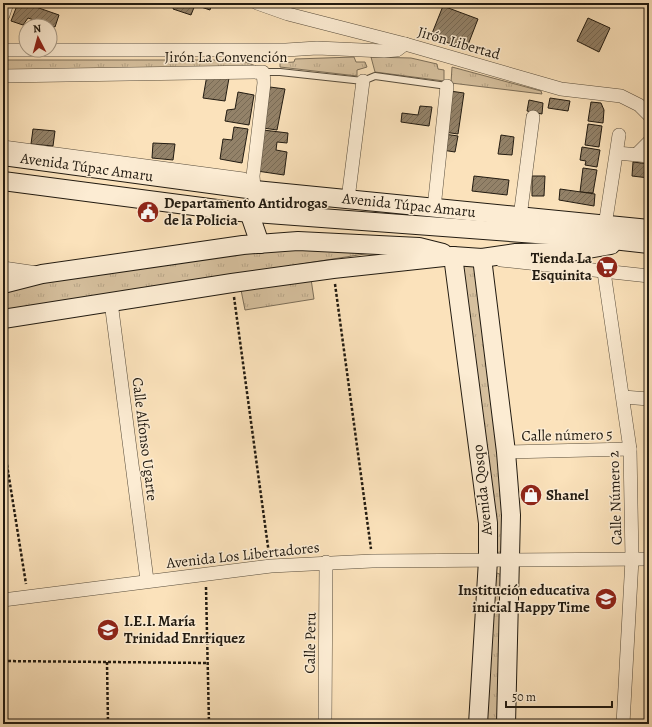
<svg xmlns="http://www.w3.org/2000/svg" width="652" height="727" viewBox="0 0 652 727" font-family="Alegreya,serif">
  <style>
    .grass { fill: url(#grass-tufts); stroke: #7c6e58 }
    .building { fill: url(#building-hatch); stroke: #221b11 }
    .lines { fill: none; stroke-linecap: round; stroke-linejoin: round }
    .lane-casing { stroke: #584d3c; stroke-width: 8 }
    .street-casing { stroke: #584d3c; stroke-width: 14 }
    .secondary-casing { stroke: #221b11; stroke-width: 20 }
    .path { stroke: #221b11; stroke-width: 2.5; stroke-dasharray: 3 2; stroke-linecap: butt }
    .lane { stroke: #fcecd3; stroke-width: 6 }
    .street { stroke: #fcecd3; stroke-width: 13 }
    .secondary { stroke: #fcecd3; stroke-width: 18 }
    .labels { text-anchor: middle; stroke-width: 3; stroke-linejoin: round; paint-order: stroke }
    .street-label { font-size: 15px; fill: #221b11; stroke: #fcecd3 }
    .poi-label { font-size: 15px; font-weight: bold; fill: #221b11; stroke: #fcecd3; text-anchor: start }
  </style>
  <defs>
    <pattern id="grass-tufts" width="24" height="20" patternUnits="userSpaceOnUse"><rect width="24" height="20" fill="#d6c09e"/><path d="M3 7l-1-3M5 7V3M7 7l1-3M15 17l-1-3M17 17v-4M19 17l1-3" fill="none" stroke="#b7a487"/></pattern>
    <pattern id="building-hatch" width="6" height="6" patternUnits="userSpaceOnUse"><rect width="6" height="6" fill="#938269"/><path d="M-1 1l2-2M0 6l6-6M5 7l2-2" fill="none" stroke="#786a55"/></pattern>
  </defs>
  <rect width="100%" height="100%" fill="#fbe2bb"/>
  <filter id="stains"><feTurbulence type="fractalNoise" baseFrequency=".005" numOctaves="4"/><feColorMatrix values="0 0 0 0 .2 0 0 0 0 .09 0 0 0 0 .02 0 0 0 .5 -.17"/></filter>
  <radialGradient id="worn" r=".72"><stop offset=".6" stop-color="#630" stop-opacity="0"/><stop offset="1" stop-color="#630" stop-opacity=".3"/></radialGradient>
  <!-- grass -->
  <g class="grass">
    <polygon points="354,57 356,62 365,62 367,67 357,70 357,76 280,67 280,63 294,62 295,59"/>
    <polygon points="371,57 411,58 437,64 438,69 444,70 444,81 375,72"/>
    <polygon points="3,60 240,60 256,66 3,73"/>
    <polygon points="452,67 541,91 542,94 451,83"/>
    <polygon points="296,245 390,250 3,311 3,291 49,279"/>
    <polygon points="461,259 479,267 507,551 494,553"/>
    <polygon points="311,279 314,299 245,310 241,290"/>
    <polygon points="490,570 504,576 499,724 484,724"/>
  </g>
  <!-- building -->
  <g class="building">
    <polygon points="18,3 37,3 36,7 59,15 55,27 28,18 23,25 11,21"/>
    <polygon points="175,3 212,3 210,10 195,5 191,15 173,9"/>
    <polygon points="443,6 478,19 466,50 431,36"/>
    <polygon points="588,18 610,28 599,52 577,41"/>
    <polygon points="207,75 229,78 225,101 203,98"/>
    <polygon points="270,87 285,89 277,130 263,128"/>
    <polygon points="450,91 464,93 458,134 444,132"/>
    <polygon points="238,92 254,95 249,125 225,121 227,110 235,109"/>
    <polygon points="550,98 570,101 568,111 548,108"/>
    <polygon points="529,100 543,103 542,114 527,111"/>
    <polygon points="591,102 601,103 604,110 603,123 588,121"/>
    <polygon points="420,106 432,107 429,126 401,122 402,113 418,115"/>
    <polygon points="588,124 602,126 599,147 585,145"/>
    <polygon points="234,127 248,129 242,163 220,159 223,139 232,140"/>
    <polygon points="33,129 55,131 53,146 31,144"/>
    <polygon points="263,130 288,133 287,143 277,142 276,150 287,152 284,175 257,171"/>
    <polygon points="444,134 458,136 455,152 442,150"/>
    <polygon points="501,135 514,137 512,155 498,154"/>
    <polygon points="153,143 175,144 173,160 152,158"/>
    <polygon points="582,147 600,150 597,167 585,165 586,161 580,160"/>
    <polygon points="633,162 649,164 649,178 632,176"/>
    <polygon points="583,168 597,170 593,193 580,192"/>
    <polygon points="474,176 509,180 507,195 472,191"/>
    <polygon points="532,176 545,176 544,196 532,196"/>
    <polygon points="560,189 595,194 594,206 559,200"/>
  </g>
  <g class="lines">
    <!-- lane casing -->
    <g class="lane-casing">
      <polyline id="lane" points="263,72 280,72 363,81 375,76 447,86"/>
    </g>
    <!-- street casing -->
    <g class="street-casing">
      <g id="street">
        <polyline points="257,3 288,14 405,44 561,89 621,96 639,105 649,115"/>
        <polyline points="3,15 7,3"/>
        <polyline points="3,50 286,50 317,48 384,51 397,50 405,44"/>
        <polyline points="3,76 263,72 264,83 253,176 256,212"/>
        <polyline points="3,147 243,179 255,190"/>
        <polyline points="617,153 649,156"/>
        <polyline points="637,154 649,142"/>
        <polyline points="348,199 363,81"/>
        <polyline points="434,208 447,86"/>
        <polyline points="520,217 533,117"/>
        <polyline points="604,232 619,135"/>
        <polyline points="501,260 649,276"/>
        <polyline points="3,268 37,273"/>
        <polyline points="604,272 630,449 632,559 623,724"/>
        <polyline points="111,302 147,580"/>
        <polyline points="623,397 649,399"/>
        <polyline points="506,452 630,449"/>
        <polyline points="3,600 271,566 372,561 649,559"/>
        <polyline points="325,724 326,562"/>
      </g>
    </g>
    <!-- secondary casing -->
    <g class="secondary-casing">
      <g id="secondary">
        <polyline points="3,156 255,190 649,229"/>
        <polyline points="3,181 240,212 604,239 649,244"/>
        <polyline points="249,212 260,244"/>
        <polyline points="453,256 488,523 488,560 478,724"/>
        <polyline points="482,258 506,452 511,515 506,724"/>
        <polyline points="3,284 42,274 243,245 298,241 419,247 443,253"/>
        <polyline points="3,319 232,283 333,269 453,256 482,258 516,253 571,252 611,245"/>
      </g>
    </g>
    <!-- path -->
    <g class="path">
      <polyline points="335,284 371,549"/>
      <polyline points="234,297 269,554"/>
      <polyline points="3,440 26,584"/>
      <polyline points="206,587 209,724"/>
      <polyline points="3,661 208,663"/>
      <polyline points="107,662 108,724"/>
    </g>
    <!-- lane -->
    <use href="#lane" class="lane"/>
    <!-- street -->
    <use href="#street" class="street"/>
    <!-- secondary -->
    <use href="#secondary" class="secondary"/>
  </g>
  <!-- icons -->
  <defs>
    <g id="civic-disc" transform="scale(1.15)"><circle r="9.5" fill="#8f2418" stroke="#fcecd3"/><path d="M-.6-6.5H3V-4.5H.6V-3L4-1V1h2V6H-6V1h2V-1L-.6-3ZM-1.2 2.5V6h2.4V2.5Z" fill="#fff"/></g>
    <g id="supermarket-disc" transform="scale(1.15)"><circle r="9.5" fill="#8f2418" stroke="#fcecd3"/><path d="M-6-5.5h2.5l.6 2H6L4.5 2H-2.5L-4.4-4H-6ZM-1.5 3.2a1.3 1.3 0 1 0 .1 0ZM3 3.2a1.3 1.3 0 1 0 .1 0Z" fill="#fff"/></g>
    <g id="shop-disc" transform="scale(1.15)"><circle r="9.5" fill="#8f2418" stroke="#fcecd3"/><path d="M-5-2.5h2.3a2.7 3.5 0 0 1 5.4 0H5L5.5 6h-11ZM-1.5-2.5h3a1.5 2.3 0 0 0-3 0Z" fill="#fff"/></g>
    <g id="school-disc" transform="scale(1.15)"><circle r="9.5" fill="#8f2418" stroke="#fcecd3"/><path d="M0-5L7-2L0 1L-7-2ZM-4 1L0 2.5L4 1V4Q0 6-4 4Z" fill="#fff"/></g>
  </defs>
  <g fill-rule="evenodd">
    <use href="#civic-disc" x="148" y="212"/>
    <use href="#supermarket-disc" x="607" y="267"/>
    <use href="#shop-disc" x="531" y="495"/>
    <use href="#school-disc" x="606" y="599"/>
    <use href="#school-disc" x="108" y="630"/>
  </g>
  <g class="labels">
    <!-- street labels -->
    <g class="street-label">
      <text transform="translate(459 43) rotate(16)" y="5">Jirón Libertad</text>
      <text x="226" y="62">Jirón La Convención</text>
      <text transform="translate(87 167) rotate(8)" y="5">Avenida Túpac Amaru</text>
      <text transform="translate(409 205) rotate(6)" y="5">Avenida Túpac Amaru</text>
      <text transform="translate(567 435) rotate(-1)" y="5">Calle número 5</text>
      <text transform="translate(145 439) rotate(83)" y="5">Calle Alfonso Ugarte</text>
      <text transform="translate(482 490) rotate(-96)" y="5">Avenida Qosqo</text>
      <text transform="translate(615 498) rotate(-92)" y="5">Calle Número 2</text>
      <text transform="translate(243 555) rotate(-6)" y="5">Avenida Los Libertadores</text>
      <text transform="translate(310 643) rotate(-89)" y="5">Calle Peru</text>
    </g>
    <!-- poi labels -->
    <g class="poi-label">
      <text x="164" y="208">Departamento Antidrogas<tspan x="164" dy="17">de la Policia</tspan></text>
      <text x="592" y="263" text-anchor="end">Tienda La<tspan x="592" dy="17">Esquinita</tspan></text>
      <text x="546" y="500">Shanel</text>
      <text x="590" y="595" text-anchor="end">Institución educativa<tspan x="590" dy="17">inicial Happy Time</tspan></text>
      <text x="124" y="626">I.E.I. María<tspan x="124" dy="17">Trinidad Enrriquez</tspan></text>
    </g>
  </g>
  <!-- margin -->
  <rect width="652" height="727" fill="none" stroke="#fbe2bb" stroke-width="16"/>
  <rect x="4" y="4" width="644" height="719" fill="none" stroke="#221b11" stroke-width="2"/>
  <rect x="8" y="8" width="636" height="711" fill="none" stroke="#221b11"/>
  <!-- north arrow -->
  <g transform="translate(38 38) rotate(354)"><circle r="19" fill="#fcecd3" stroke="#a59885"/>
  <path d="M0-3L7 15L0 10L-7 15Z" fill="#8f2418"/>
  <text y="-6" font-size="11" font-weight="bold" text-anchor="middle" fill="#221b11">N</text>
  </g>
  <!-- scale -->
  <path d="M506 701v6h106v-6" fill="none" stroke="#221b11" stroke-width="2"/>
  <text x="512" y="701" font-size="12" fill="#221b11" stroke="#fcecd3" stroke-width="3" paint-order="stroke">50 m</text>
  <rect width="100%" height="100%" filter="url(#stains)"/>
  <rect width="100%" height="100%" fill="url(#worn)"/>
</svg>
